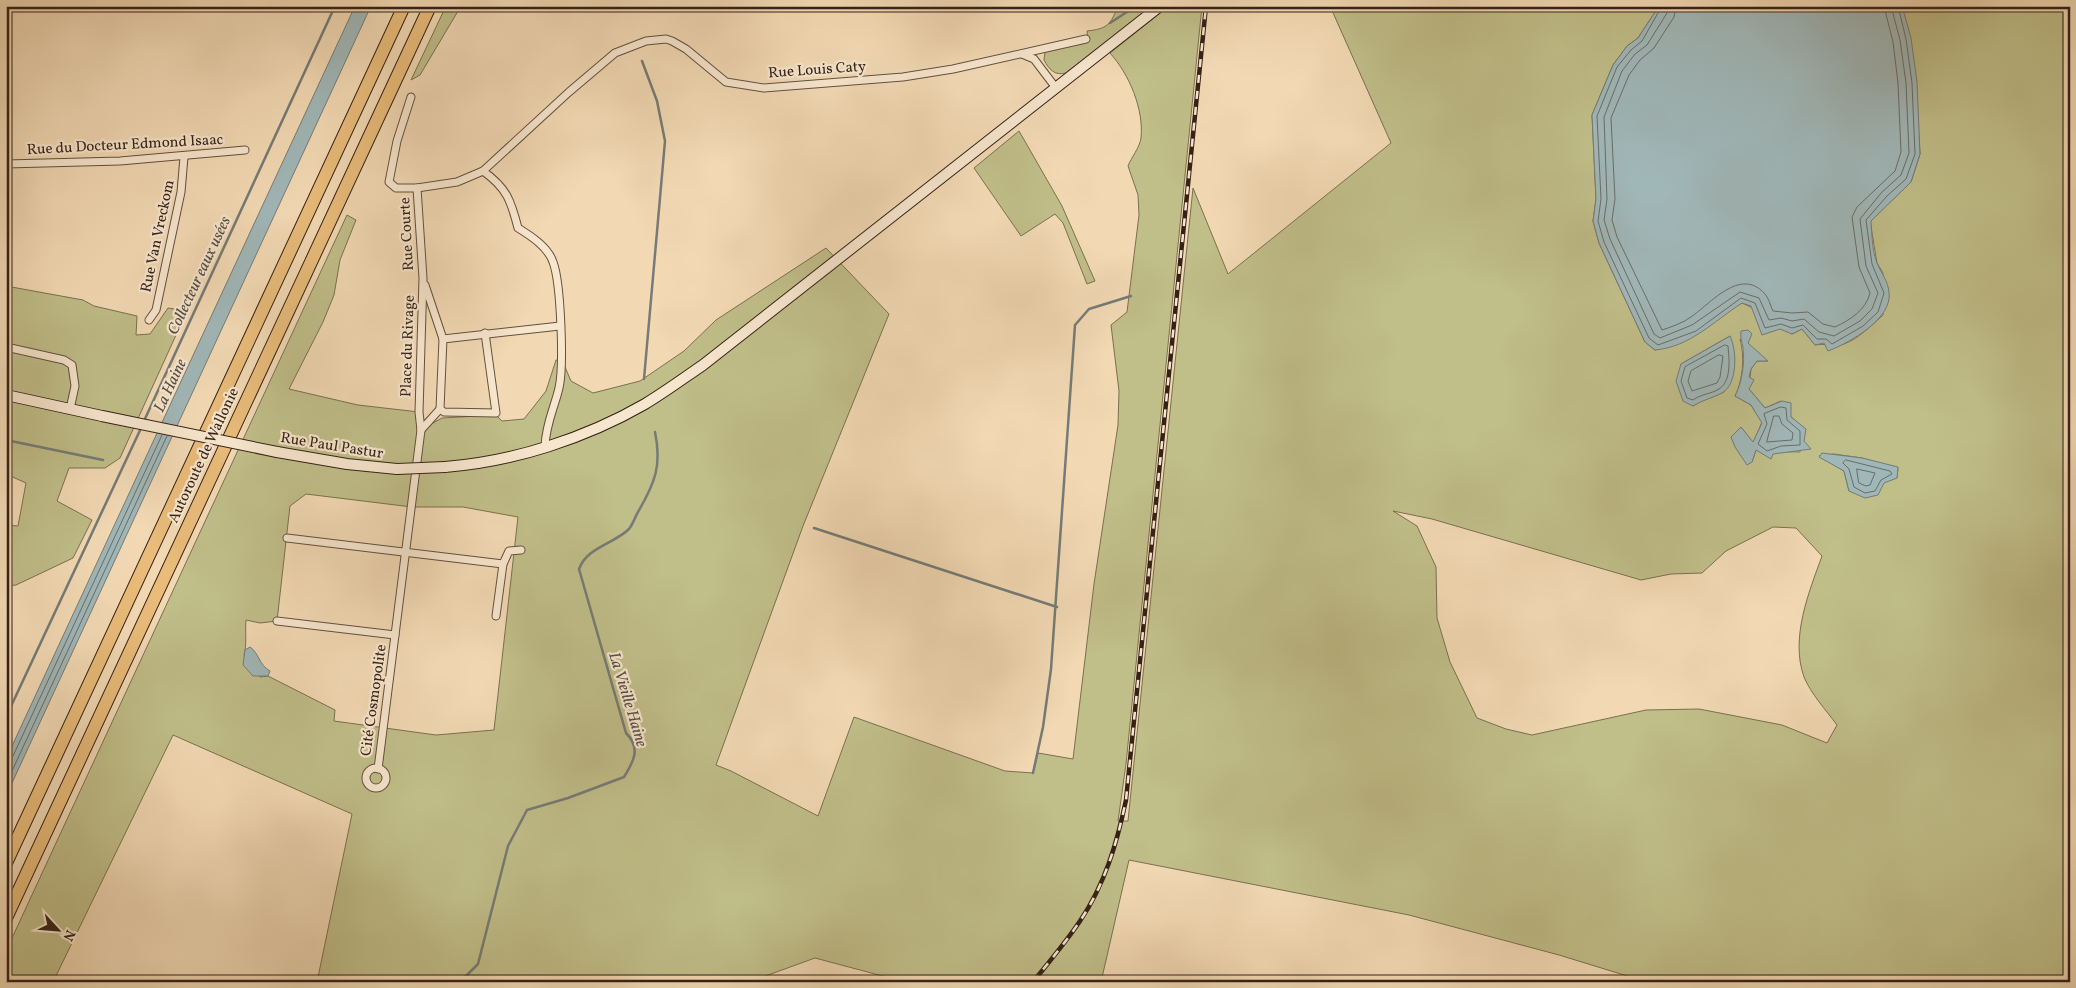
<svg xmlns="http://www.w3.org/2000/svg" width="2076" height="988" viewBox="0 0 2076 988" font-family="Vollkorn,serif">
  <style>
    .green { fill: #c0be89; stroke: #7a7050; fill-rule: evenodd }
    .water { fill: #a0b7b8; stroke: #757b77 }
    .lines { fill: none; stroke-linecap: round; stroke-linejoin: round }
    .shore { stroke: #6a6c67; stroke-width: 1 }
    .stream { stroke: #757b77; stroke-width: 2.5 }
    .street-casing { stroke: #644f3e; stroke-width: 9 }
    .secondary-casing { stroke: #352116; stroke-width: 12 }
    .highway-casing { stroke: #352116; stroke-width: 14 }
    .street { stroke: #f7e6ce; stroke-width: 7 }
    .secondary { stroke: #f7e6ce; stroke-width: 10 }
    .highway { stroke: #e9bc7a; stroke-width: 12 }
    .rail-casing { stroke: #352116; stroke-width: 4.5 }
    .rail { stroke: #f7e6ce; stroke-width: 2.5; stroke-dasharray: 8; stroke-linecap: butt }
    .secondary-bridge-casing { stroke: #352116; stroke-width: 12; stroke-linecap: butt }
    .secondary-bridge { stroke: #f7e6ce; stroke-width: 10 }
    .labels { text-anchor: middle; stroke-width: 4.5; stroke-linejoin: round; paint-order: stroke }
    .street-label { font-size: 15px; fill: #352116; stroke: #f7e6ce }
    .water-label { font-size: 16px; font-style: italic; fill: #554e47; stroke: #f7e6ce }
  </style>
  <rect width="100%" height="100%" fill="#f2d9b4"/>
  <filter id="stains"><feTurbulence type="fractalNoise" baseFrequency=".004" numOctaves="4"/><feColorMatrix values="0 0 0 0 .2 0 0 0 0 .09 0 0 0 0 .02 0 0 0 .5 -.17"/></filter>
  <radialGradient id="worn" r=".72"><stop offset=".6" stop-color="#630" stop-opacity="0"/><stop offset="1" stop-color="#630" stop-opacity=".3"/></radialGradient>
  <!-- green -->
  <g class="green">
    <polygon points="446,6 461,6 420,75 411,80"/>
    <path d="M1122,6H1153L1066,73C1054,76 1049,69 1044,60L1045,52L1088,41L1087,31C1095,30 1105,29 1110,22C1115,16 1114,10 1122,6Z"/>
    <path d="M1169,6H1202L1126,764L1118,821H1128L1193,188L1228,274L1391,143L1330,6H1659L1638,38L1627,46L1613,65L1592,115L1596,199L1593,221L1599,243L1645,342L1655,350L1742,303C1760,310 1774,326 1792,334L1802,329L1815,345C1824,343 1836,347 1844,344C1858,339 1872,325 1883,315V273L1877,263L1870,221L1911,182L1920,154L1917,106L1902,6H2070V982H1647L1559,955L1409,915L1129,860L1101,982H905L815,958L749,982H317L352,814L173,735L53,982H6V951L347,215L356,220L340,260L334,295L323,322L289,389L358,405L419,412L422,429L442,418L496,415L502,421L524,419L546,391L556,360H562L571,381L593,393L640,381L684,351L716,320L826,248L889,314L803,526L716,765L731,771L818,816L854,717L1005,771L1033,773L1038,753L1073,759L1094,584L1118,425L1119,391L1111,325L1127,312L1139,215L1138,195L1128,166C1131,158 1140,147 1141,138C1144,109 1129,74 1110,53ZM1730,336L1724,392L1701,401L1693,406L1681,364ZM1740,339L1767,361H1757L1751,369L1749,389L1765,408L1781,401L1791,417L1805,429L1800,452C1784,451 1773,454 1756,450L1752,462L1731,437L1741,427L1753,443L1762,422L1751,405L1735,396C1743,380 1745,356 1740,339ZM1834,454L1862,458L1898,468L1897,478L1849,491L1844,471L1819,456ZM306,494L412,507H463L518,517L494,730L436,735L334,721L335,710L268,676L260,677L244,655C247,646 245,631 246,620L260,623L277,621L290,506ZM1393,511L1432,519L1641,580L1671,574L1702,573L1726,551L1773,527L1796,528L1822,556C1809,592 1790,638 1804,677C1811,694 1826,710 1837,725L1827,743L1782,725L1699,709L1646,710L1532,735L1506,729L1477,718L1450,662L1437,618L1436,567L1417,526Z"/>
    <polygon points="1019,131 1062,206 1095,281 1087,284 1063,223 1055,214 1021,236 974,168"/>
    <polygon points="6,286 83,300 94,306 137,316 136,335 150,334 168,308 187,311 120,458 105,468 69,468 57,501 92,520 73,558 16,585 6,586 6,525 18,526 26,483 6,474"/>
  </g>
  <!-- water -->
  <g class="water">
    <polygon points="355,6 371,6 6,796 6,759"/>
    <path d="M1659,6H1902L1911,38L1917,82L1920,154L1911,182L1871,221C1872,234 1872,251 1877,263C1881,273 1888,281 1889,292C1893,319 1849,343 1828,351L1824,343L1815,345L1802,329L1792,334L1780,329L1762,335L1751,306L1742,303C1714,321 1690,347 1655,350L1645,342L1599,243L1593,221L1596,199L1592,115L1613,65L1627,46L1638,38Z"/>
    <path d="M1748,330L1752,334L1748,343L1768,361H1757L1751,369L1749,377L1754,380L1749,389L1765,408L1782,401L1791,403V417L1806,429L1804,441L1811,449L1773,454L1771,459L1756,450L1752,462L1747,465L1735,447L1731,437L1741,427L1753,442L1762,423L1751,405L1735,396C1742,383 1745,362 1743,348C1742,341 1740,338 1741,331Z"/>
    <path d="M1730,336C1737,350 1738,384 1722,393C1713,398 1702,400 1693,406L1683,401L1676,381L1681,364Z"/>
    <polygon points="1822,453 1862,458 1898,467 1897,478 1884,483 1878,495 1865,498 1849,491 1844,471 1819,457"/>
    <path d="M250,647C259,653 259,665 270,671L268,676H253L243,665L245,650Z"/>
  </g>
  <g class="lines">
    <!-- shore -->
    <g class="shore">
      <polyline points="1662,6 1642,41 1631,50 1617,67 1597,116 1601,199 1598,221 1604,242 1649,338 1658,345 1696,331 1741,298 1755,303 1765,328 1781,324 1792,328 1803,325 1817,339 1826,339 1832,344 1863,326 1878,312 1884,293 1872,264 1866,220 1887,196 1906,179 1915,154 1912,83 1906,39 1898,6"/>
      <polyline points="1669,6 1667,13 1647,45 1635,54 1622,71 1604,117 1607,199 1604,220 1610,239 1654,334 1660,338 1692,325 1740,292 1759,298 1769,320 1781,318 1792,321 1804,319 1819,332 1834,336 1860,321 1872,309 1878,293 1866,266 1860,219 1882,192 1901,175 1909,153 1906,83 1900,40 1891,6"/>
      <path d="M1676,6L1674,17L1654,48L1640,60L1629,75L1611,118L1615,199L1612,220L1617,237L1662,330C1671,327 1683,323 1691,317C1710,304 1740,267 1764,293C1769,298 1770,305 1773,311L1792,313L1808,312L1823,324L1835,327C1850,320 1866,310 1870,293L1859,267L1852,217L1857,207L1895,171L1901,152L1898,83L1893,42L1884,6"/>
      <path d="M1725,345L1728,346C1729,358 1732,381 1719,389C1711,394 1701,394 1693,400L1687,398L1681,381L1685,367Z"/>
      <polygon points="1719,355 1723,356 1720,377 1717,383 1692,391 1688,381 1691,371"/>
      <polygon points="1781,407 1786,408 1787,420 1800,431 1800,445 1781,446 1767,451 1758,444 1767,424 1764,414"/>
      <polygon points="1774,416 1779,416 1782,424 1793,433 1792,440 1767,442"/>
      <polygon points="1846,460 1890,471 1892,474 1881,480 1875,491 1865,493 1854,487 1849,469 1843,463"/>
      <polygon points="1857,469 1875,473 1870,485 1866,486 1859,483"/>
      <polyline points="6,759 13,756 162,435"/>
      <polyline points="6,784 167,436"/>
    </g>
    <!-- stream -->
    <g class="stream">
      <polyline points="1110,23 1136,6"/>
      <polyline points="642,61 657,101 665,141 644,379"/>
      <polyline points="144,421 335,6"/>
      <polyline points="6,440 103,460"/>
      <polyline points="814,528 1057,607"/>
      <polyline points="6,717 142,426"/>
      <polyline points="1033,773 1043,727 1051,669 1075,325 1089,309 1131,296"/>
      <path d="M460,982L478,964L508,846L527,810L568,798L624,777C634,761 641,748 626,733L579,569C587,547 614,544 629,529C633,524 635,517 638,512C655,483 662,465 655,432"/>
    </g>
    <!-- street casing -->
    <g class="street-casing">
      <g id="street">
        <polyline points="1022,54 1034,59 1056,88"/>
        <polyline points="411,97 397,141 389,182 396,188 417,188 457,182 483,171 569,92 615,53 646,41 666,39 672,41 686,49 726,82 764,88 903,77 953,69 1086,39"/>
        <polyline points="6,164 120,161 245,150"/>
        <path d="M483,171C507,188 511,201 518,228C531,236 548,247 553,262C561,283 564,366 559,388C554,409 546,423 545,446"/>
        <polyline points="425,285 443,339 440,409 444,412 496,413 485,333"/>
        <polyline points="149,320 156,310 181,192 184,157"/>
        <polyline points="443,339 560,326"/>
        <polyline points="6,347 64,360 72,365 75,386 70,409"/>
        <polyline points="421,430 440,409"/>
        <polyline points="287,538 503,564 509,551 521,550"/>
        <polyline points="496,616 503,564"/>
        <polyline points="277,621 395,635"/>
        <circle cx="376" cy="778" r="10"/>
        <polyline points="378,769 421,430 419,412 423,278 417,188"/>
      </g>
    </g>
    <!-- secondary casing -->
    <g class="secondary-casing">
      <g id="secondary">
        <polyline points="6,395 102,416"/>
        <polyline points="277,452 347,464 397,469"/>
        <path d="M445,467C513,462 586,438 645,404C665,392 684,378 703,365L1160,6"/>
      </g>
    </g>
    <!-- highway casing -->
    <g class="highway-casing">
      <g id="highway">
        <polyline points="6,863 404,6"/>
        <polyline points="6,918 430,6"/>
      </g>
    </g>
    <!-- street -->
    <use href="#street" class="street"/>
    <!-- secondary -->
    <use href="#secondary" class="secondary"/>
    <!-- highway -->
    <use href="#highway" class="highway"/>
    <!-- rail casing -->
    <g class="rail-casing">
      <path id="rail" d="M1033,982C1049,962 1066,942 1080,921C1105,884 1117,843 1126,800L1206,6"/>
    </g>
    <!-- rail -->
    <use href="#rail" class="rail"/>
    <!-- secondary-bridge casing -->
    <g class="secondary-bridge-casing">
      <g id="secondary-bridge">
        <polyline points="102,416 277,452"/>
        <polyline points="397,469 445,467"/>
      </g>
    </g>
    <!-- secondary-bridge -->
    <use href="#secondary-bridge" class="secondary-bridge"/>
  </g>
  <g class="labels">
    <!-- street labels -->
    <g class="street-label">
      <text transform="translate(817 69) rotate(-4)" y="5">Rue Louis Caty</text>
      <text transform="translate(125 144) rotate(-3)" y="5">Rue du Docteur Edmond Isaac</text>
      <text transform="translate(406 234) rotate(-93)" y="5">Rue Courte</text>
      <text transform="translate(157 236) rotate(-78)" y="5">Rue Van Vreckom</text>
      <text transform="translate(407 346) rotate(-88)" y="5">Place du Rivage</text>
      <text transform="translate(332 445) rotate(9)" y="5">Rue Paul Pastur</text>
      <text transform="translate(203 455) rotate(-65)" y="5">Autoroute de Wallonie</text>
      <text transform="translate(373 700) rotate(-82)" y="5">Cité Cosmopolite</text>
    </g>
    <!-- water labels -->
    <g class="water-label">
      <text transform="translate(198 275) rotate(-65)" y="6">Collecteur eaux usées</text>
      <text transform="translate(169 385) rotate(-65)" y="6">La Haine</text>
      <text transform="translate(629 699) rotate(73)" y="6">La Vieille Haine</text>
    </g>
  </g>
  <!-- margin -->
  <rect width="2076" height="988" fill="none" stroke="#f2d9b4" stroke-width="25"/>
  <rect x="8" y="8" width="2061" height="973" fill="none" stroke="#352116" stroke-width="2.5"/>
  <rect x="12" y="12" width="2051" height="963" fill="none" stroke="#352116"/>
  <!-- north arrow -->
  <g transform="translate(58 930) rotate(116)" stroke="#f7e6ce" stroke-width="4" paint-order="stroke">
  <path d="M0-4L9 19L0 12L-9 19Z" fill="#352116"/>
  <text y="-8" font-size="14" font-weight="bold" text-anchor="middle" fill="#352116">N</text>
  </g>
  <rect width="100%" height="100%" filter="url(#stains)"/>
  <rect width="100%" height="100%" fill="url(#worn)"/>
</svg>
